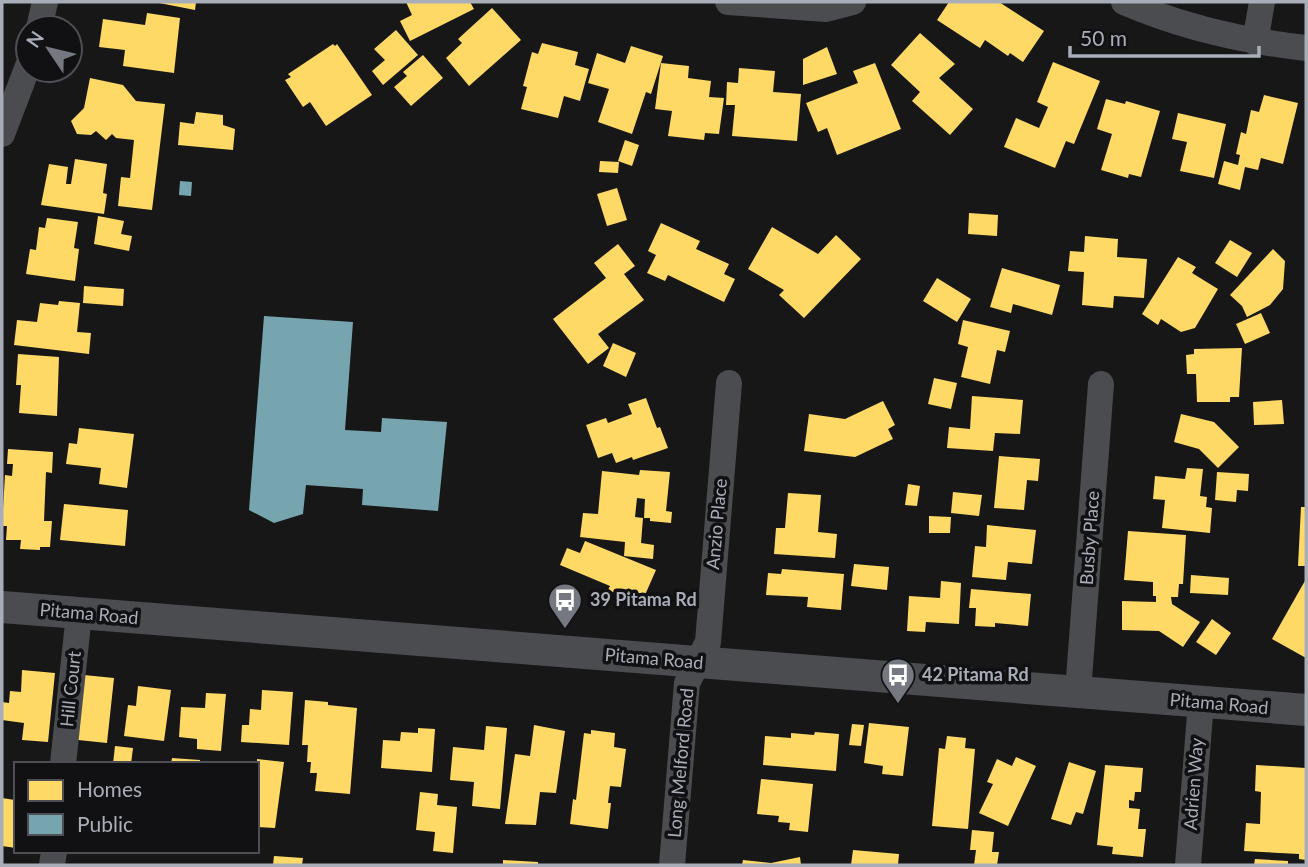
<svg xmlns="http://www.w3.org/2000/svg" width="1308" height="867" viewBox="0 0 1308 867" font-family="Lato,sans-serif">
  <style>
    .homes { fill: #ffd966 }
    .public { fill: #76a5af }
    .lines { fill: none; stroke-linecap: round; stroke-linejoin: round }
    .minor { stroke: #4b4c50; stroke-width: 26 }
    .tertiary { stroke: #4b4c50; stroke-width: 32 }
    .labels { text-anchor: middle; stroke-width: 7; stroke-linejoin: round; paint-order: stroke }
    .street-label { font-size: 18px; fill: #a8adb8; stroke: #111113 }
    .poi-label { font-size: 18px; font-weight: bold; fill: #a8adb8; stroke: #111113; text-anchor: start }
  </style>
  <rect width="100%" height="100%" fill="#171717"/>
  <!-- homes -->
  <g class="homes">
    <polygon points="154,2 196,2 195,10"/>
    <polygon points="406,2 470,2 474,9 410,41 400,21 412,15"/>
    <polygon points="949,2 999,2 1044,31 1023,62 1010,53 1008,56 985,40 980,48 937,20"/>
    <polygon points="492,8 521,40 469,86 446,58 462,43 458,39"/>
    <polygon points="147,13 180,18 174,73 123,66 125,50 99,47 103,19 145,25"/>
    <polygon points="396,30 418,55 383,85 372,71 385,60 374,49"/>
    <polygon points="920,33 955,64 939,78 973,109 950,135 912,101 920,92 891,65"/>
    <polygon points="542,43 578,52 575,65 589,69 580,101 564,96 558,118 521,109 527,87 523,86 532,52 538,54"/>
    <polygon points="333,44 335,46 337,44 372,95 326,126 310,102 303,107 285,80 291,77 288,74"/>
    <polygon points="631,46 663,56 651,94 646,92 632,134 598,122 609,89 588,83 597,53 625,63"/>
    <polygon points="827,47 837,74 803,85 803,59"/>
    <polygon points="423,55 443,78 411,106 394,87 407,76 403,72"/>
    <polygon points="1053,62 1100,81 1074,144 1066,141 1055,168 1004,147 1016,118 1039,128 1048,107 1037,102"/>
    <polygon points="661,63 689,66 688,78 711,81 709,97 724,98 719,134 705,133 704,140 668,136 672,111 655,109"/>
    <polygon points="875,63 901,129 837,155 827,128 818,132 806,103 858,83 853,71"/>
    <polygon points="739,68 775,71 773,92 801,94 797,141 732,136 735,105 726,105 727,82 738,83"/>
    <polygon points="90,78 123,85 136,101 165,104 152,210 118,206 121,177 130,178 134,140 116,138 112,134 106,140 96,131 91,135 77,134 71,121 84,108"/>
    <polygon points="1264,95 1298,103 1283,164 1261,158 1258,170 1245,167 1240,190 1218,184 1224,161 1238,165 1240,155 1236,154 1241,132 1246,134 1251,110 1259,112"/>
    <polygon points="1106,99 1125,104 1126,101 1160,111 1141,177 1129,174 1128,178 1101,170 1112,134 1097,129"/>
    <polygon points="196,112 223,115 223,125 235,129 233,150 178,145 180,122 194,124"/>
    <polygon points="1178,113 1226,124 1214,178 1180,171 1187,142 1172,139"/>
    <polygon points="625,140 639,145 632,166 618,161"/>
    <polygon points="75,159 107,164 103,193 107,194 104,214 41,205 49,164 68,167 66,184 71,184"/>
    <polygon points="600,161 619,162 618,173 599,172"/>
    <polygon points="617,188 627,220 607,226 597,194"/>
    <polygon points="969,213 998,215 997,236 968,234"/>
    <polygon points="98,216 124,221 121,234 132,236 129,251 94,244"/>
    <polygon points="47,218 78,222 74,248 79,249 75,281 26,274 30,249 36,250 39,227 45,228"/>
    <polygon points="661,223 700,241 696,249 729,264 724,274 735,279 724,302 668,275 665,281 647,273 656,255 648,251"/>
    <polygon points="772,227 818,254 836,235 861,259 804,318 779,295 784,290 748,269"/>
    <polygon points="1085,236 1118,239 1117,257 1147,259 1144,298 1114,296 1113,308 1082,305 1084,272 1068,271 1070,251 1084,252"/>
    <polygon points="1230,240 1252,253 1237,277 1215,263"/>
    <polygon points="618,244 635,266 624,274 644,300 598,334 609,348 588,364 553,319 606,278 594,263"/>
    <polygon points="1273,249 1285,261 1283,289 1270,305 1247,317 1242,306 1230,295"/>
    <polygon points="1178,257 1196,267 1192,273 1218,289 1195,328 1181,332 1161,319 1158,325 1142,314"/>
    <polygon points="1002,268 1060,285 1052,315 1013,304 1011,313 990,307"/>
    <polygon points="937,278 971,299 957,322 923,301"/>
    <polygon points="84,286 124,289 123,306 83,303"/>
    <polygon points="59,301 80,303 77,332 91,333 89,354 14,345 17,320 37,322 40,303 58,305"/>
    <polygon points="1261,313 1270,333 1245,344 1236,324"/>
    <polygon points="963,320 1010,331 1005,352 997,350 990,384 961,377 968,347 958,344"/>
    <polygon points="613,343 636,353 626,377 603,366"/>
    <polygon points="1242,348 1239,397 1230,397 1230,402 1197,402 1196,374 1187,374 1186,355 1194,354 1194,349"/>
    <polygon points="18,354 59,357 57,416 19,413 21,385 16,385"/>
    <polygon points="934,378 957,383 951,409 928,404"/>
    <polygon points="972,396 1023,400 1020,434 995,433 993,451 947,448 949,427 970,429"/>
    <polygon points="646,398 657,428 660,427 668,448 633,460 632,457 616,463 612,453 598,458 586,425 606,418 608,423 632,414 628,404"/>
    <polygon points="1282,400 1284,424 1254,425 1253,402"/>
    <polygon points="883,401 895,425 888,429 893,439 855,457 804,451 809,414 845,419"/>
    <polygon points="1181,414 1214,422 1239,447 1218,468 1199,449 1174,442"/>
    <polygon points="79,428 134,434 127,488 99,484 101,468 66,464 69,443 77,444"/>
    <polygon points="8,449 53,452 52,473 46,472 44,521 52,521 50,547 40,547 40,550 20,549 21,540 6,540 7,526 2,526 5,475 12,476 13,464 7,464"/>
    <polygon points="999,456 1040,459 1038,481 1027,480 1024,510 994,508"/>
    <polygon points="1187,468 1203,469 1200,496 1207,497 1206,507 1212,508 1210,533 1162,528 1165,500 1153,499 1155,476 1185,479"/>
    <polygon points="640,470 670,472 666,511 672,512 671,523 650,521 650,518 644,518 645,499 637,498 635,517 643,518 641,543 654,545 653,559 624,556 625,542 580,537 583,513 598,514 602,471 639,475"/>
    <polygon points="1217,472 1249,474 1248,491 1237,490 1236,502 1215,500"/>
    <polygon points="908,484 920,486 917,506 905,505"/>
    <polygon points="953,492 982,495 979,516 951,513"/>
    <polygon points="788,493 821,495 818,532 837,534 835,558 774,554 776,528 785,528"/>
    <polygon points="64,504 128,510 125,546 60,540"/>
    <polygon points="1301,507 1306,507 1306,566 1298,566"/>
    <polygon points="929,516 951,517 950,533 929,533"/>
    <polygon points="987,525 1036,530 1032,564 1008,562 1006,580 972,577 975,546 986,547"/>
    <polygon points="1128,531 1186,535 1183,584 1179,584 1178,597 1171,597 1172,604 1200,622 1183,647 1159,631 1122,630 1122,601 1156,602 1156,596 1153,596 1153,582 1124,580"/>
    <polygon points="585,541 656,570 641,604 608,590 610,586 560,565 567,548 580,553"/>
    <polygon points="854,564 889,567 887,590 851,586"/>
    <polygon points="782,569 844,574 841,610 807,607 808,597 766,595 768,573 781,574"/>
    <polygon points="1191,575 1229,578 1228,595 1190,593"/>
    <polygon points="1306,579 1306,658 1272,639"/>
    <polygon points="941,581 961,583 959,624 926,622 925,632 907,631 909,596 940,598"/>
    <polygon points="971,589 1031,594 1028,626 995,623 995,627 975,626 976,608 969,608"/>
    <polygon points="1212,619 1231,633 1216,655 1196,642"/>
    <polygon points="22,670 55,673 48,742 22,740 24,723 2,720 2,702 9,703 10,691 21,692"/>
    <polygon points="84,675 114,678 107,743 78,740"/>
    <polygon points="138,686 171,690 164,741 124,736 128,705 136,706"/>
    <polygon points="262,690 293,692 289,745 241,742 242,725 249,725 250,709 261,710"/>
    <polygon points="206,693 226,694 221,751 197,749 197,739 179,737 181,707 205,708"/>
    <polygon points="305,700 328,702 328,705 357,708 350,794 315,791 317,773 310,773 311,762 307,762 308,745 302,745"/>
    <polygon points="869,723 909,727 903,776 882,774 883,766 864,763"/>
    <polygon points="852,724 864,725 861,746 849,745"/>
    <polygon points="534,725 565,731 556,793 540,792 536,825 505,824 515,754 530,756"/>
    <polygon points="486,726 507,728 500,809 472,806 474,782 450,780 453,747 484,750"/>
    <polygon points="418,728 435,729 432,772 381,768 383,740 400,741 401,732 418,733"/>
    <polygon points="591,730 615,733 614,747 626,749 621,787 610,786 608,803 611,803 608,829 570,824 573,799 576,800 584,733 591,734"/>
    <polygon points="815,732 839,734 836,771 763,765 765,736 791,738 791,733 814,735"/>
    <polygon points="947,736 966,738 965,748 975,749 968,829 932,826 939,748 945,749"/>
    <polygon points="115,746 133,748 131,764 113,764"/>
    <polygon points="1016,757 1036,766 1008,826 979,813 993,784 987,782 997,759 1012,766"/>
    <polygon points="172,758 200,760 200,764 171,764"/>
    <polygon points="257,759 284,762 275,828 257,827"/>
    <polygon points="1069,762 1096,771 1083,814 1076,812 1071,825 1051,819"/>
    <polygon points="1105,765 1143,768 1141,792 1135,792 1134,801 1129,800 1129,808 1140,809 1138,829 1146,829 1143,857 1112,854 1113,847 1097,845"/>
    <polygon points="1256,765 1306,768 1306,860 1299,859 1299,854 1244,851 1246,823 1260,824 1261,792 1255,791"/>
    <polygon points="761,779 813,784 808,832 789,830 790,823 778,822 779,816 757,814"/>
    <polygon points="420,792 438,794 437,805 457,807 453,853 433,851 435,832 416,830"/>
    <polygon points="2,798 15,800 13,819 16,819 16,848 2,846"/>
    <polygon points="972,830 994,832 992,852 999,852 997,865 974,865 976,850 970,850"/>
    <polygon points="853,850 899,854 898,865 851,865"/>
    <polygon points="274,856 303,858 302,865 273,865"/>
    <polygon points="800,857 801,865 742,865 743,860 771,863"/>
    <polygon points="1255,859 1288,861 1288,865 1254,865"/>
    <polygon points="503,860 538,862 538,865 503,865"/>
  </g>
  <!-- public -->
  <g class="public">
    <polygon points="180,181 192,182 191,196 179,195"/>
    <polygon points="264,316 353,322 345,430 381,432 382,418 447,422 438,511 362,505 363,489 306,485 303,514 274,523 249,510"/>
  </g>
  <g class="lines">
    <!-- minor -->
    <g class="minor">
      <polyline points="728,2 826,9 853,2"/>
      <path d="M1124,2C1182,27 1243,41 1306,48"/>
      <polyline points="39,28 45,2"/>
      <polyline points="1255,42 1262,2"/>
      <polyline points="2,134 28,66"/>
      <polyline points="1078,692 1101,384"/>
      <polyline points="63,764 79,614"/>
      <polyline points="52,865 54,851"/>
      <polyline points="672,865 687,683 708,642 729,383"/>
      <polyline points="1188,865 1201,702"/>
    </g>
    <!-- tertiary -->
    <polyline class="tertiary" points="2,607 1306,710"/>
  </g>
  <!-- icons -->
  <defs>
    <g id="bus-pin" transform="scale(1.75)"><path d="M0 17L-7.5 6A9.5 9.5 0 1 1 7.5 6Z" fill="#757880" stroke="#111113"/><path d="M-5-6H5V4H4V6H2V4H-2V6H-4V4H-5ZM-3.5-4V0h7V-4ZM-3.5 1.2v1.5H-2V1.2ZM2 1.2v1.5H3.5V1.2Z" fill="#fff"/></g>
  </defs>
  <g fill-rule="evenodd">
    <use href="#bus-pin" x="565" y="600"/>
    <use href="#bus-pin" x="898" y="675"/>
  </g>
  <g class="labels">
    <!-- street labels -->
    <g class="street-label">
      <text transform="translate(717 524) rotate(-85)" y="6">Anzio Place</text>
      <text transform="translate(1090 538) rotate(-86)" y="6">Busby Place</text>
      <text transform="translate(89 614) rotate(5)" y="6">Pitama Road</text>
      <text transform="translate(654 659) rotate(5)" y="6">Pitama Road</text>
      <text transform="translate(71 689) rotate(-84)" y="6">Hill Court</text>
      <text transform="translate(1219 704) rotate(5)" y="6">Pitama Road</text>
      <text transform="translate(681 763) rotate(-85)" y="6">Long Melford Road</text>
      <text transform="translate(1194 784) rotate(-86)" y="6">Adrien Way</text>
    </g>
    <!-- poi labels -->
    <g class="poi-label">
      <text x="590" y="606">39 Pitama Rd</text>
      <text x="922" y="681">42 Pitama Rd</text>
    </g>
  </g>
  <!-- border -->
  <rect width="1308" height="867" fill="none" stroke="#a8adb8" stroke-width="7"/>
  <!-- legend -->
  <rect x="14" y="762" width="245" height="91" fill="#111113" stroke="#4d4f55" stroke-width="2"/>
  <rect x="28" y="780" width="35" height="21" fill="#ffd966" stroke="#4d4f55" stroke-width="2"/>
  <text x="77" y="797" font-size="21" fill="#a8adb8">Homes</text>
  <rect x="28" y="814" width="35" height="21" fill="#76a5af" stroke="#4d4f55" stroke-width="2"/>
  <text x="77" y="832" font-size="21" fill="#a8adb8">Public</text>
  <!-- north arrow -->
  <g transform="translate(49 49) rotate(305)"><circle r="33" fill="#111113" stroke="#4d4f55" stroke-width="2"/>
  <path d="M0-5L12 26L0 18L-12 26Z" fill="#757880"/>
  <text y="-10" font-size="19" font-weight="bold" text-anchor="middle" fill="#a8adb8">N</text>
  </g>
  <!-- scale -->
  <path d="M1070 46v10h189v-10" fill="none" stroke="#a8adb8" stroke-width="3.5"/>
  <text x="1080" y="46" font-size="21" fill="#a8adb8" stroke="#111113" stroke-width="5" paint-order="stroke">50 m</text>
</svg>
